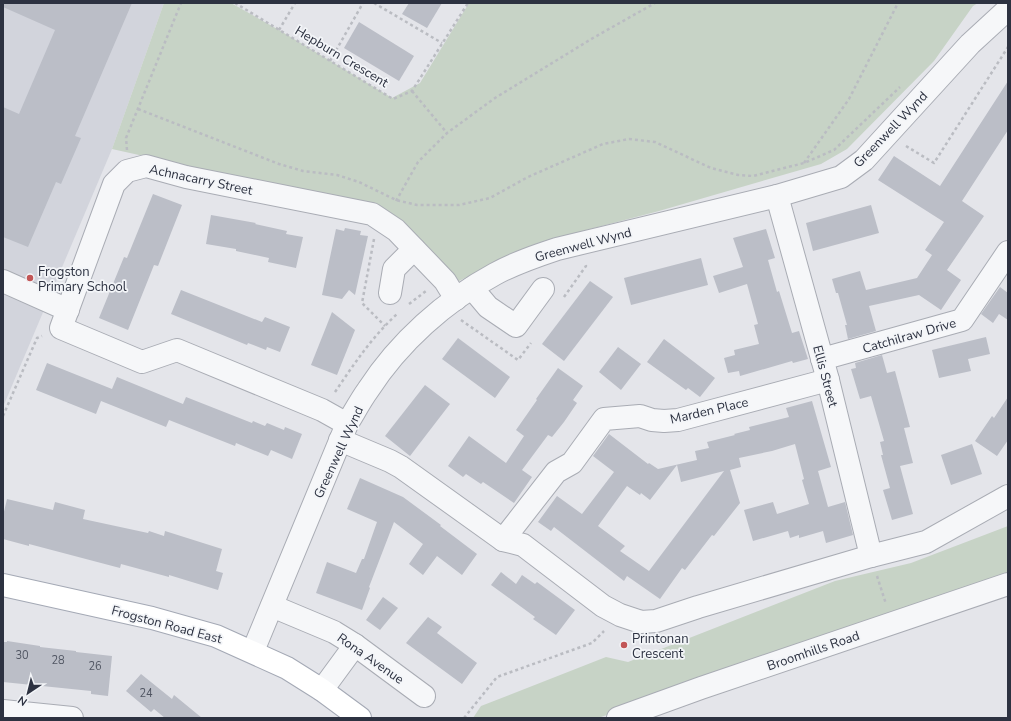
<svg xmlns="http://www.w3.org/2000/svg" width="1011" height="721" viewBox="0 0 1011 721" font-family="'Nunito Sans',sans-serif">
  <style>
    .built { fill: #d2d4dc }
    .green { fill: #c7d3c6 }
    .building { fill: #bbbec7; fill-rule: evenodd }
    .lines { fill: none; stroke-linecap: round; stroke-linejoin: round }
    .minor-casing { stroke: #a9acb4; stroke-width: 24 }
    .major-casing { stroke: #a4a9b5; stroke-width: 24 }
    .path { stroke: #babcc2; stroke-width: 2.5; stroke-dasharray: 3 3; stroke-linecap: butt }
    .minor { stroke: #f6f7f9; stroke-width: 22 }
    .major { stroke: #fff; stroke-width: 22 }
    .poi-dot { fill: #c25657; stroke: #f3f5f8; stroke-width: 1.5 }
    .labels { text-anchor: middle; stroke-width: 3.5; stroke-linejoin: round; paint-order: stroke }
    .number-label { font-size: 11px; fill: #505562 }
    .street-label { font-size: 13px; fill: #2d3241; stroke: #f3f5f8 }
    .poi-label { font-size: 13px; fill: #2d3241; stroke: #f3f5f8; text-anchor: start }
  </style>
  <rect width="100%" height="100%" fill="#e4e5ea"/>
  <!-- built -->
  <polygon class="built" points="3,3 164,3 112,149 3,407"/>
  <!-- green -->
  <g class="green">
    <polygon points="164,3 231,3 279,30 392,98 420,83 469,3 978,3 973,6 934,61 847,149 821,164 659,211 556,238 509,256 459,281 411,232 382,209 112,149"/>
    <polygon points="1008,526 1008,578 1001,580 598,718 473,718 481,706 606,657 628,662 835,581 911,563"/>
  </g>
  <!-- building -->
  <g class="building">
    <polygon points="3,3 132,3 75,136 81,138 61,184 56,182 28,247 3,237 3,107 19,114 55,30 3,7"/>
    <polygon points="409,3 442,3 427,28 402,14"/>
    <polygon points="359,22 414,56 399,81 344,48"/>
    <polygon points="1008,81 1008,130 962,201 984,216 947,270 961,280 941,310 919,295 869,306 876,331 848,339 845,325 847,325 838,293 836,293 832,279 860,271 866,290 917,278 932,255 925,250 944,222 878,180 894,156 940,186"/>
    <polygon points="153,194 182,205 158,266 154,265 128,330 99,318 124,257 127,258"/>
    <polygon points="871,205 879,233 813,251 806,223"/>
    <polygon points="211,215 256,223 255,224 287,231 286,234 303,237 296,268 268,262 269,258 236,251 236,249 206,244"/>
    <polygon points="345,228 361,231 360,235 368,236 355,295 349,290 342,299 322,295 336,229 344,231"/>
    <polygon points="766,229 775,258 768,260 777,292 779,291 792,333 799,331 808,359 793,363 792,361 740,376 739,371 728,373 724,358 735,355 734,350 759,344 754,325 758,324 747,284 719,293 713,276 743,267 733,238"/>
    <polygon points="701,258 708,285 631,305 624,278"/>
    <polygon points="590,281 613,297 564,361 542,344"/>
    <polygon points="1000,287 1008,293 1008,320 999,314 993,323 981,314"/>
    <polygon points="181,290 262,322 265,317 290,327 280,352 267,347 266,350 248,343 247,345 171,314"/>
    <polygon points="332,312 355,330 337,375 311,365"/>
    <polygon points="986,337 990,354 968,359 971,371 939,378 932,350"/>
    <polygon points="458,338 510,377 495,398 442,359"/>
    <polygon points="664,339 715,378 700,397 688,388 686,390 647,362"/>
    <polygon points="618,347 641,364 621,390 599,372"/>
    <polygon points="882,355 887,373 895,371 910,427 904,428 913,463 900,466 913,514 892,520 883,490 890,488 881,455 883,455 880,442 884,441 871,396 860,399 851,369 856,368 855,363"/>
    <polygon points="47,363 112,389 117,377 183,404 186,397 252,423 253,421 265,426 267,423 284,430 285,427 302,434 292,459 271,450 268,456 236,443 235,446 169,420 166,427 101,401 96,414 36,390"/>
    <polygon points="558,368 583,386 573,400 577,403 564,422 552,437 548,435 522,470 532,477 514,503 483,482 481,484 466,474 463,477 448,466 469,436 506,463 524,436 516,430 537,400 536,399"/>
    <polygon points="425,385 450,404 410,456 385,436"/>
    <polygon points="1008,397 1008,440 997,456 975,441 992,416 994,418"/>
    <path d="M812,401L831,467L818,471L828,507L845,502L853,535L826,543L823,531L799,538V535L790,538L788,531L753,541L744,510L773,502L777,514L809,504L802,480L804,479L795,444L772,451L739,458L741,467L730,470L740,503L714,536L712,535L685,570L682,568L660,599L627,576L624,581L554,527L551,531L538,522L557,496L582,514L614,472L593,456L609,434L648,464L649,463L658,469L697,460L695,451L709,448L707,442L735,435L734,434L750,430L749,427L789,417L786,408ZM677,465L681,482L724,471L649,571L620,551L625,546L598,526L627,486L640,495L641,493L650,500Z"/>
    <polygon points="972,444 982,474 951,485 941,455"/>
    <polygon points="360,478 403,497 441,525 440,526 477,554 462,575 437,556 423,575 409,564 423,544 394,522 369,587 370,588 362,610 316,593 327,562 356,573 362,559 364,559 377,522 347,509"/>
    <polygon points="7,499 53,510 55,502 85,510 83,519 148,533 149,531 164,536 165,531 222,549 216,571 223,573 218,590 169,575 169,577 121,564 120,568 29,544 29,546 3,539 3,516"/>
    <polygon points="501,572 516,584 522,575 535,584 537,582 575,610 556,635 533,619 535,617 491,585"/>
    <polygon points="383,597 398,608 380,630 366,620"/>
    <polygon points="428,617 442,627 437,633 477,663 462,684 406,643"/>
    <polygon points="7,641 40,646 40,647 76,651 76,652 112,656 108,696 91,694 91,691 3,682 3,642 7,642"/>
    <polygon points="141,674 172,699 174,695 202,718 165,718 154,709 151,712 126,691"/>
  </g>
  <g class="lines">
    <!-- minor casing -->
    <g class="minor-casing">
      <g id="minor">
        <polyline points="777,196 828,380 871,556"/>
        <polyline points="3,281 68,310"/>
        <polyline points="472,288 488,307 516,326 543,289"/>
        <polyline points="390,293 394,269 414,249"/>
        <polyline points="822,359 962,320 1008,252"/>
        <polyline points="347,424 322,410 177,350 142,362 61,328 114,184 127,171 146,166 186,177 372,214 396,230 445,281 456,299"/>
        <polyline points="340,440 390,461 401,467 503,540 523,545 603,606 620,615 641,622 656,621 698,607 871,556 926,542 1008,496"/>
        <polyline points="503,540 556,472 572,463 604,419 640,416 652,420 664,421 678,420 828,380"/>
        <polyline points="272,606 334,632 355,645 424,696"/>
        <path d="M253,651L347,424C354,413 360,401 368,390C399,342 445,301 495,274C515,263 536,256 557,249L777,196L841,177L864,160L970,44L1008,9"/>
        <polyline points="322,690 355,645"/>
        <polyline points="3,711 72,718"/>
        <polyline points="618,718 701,688 1008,584"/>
      </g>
    </g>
    <!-- major casing -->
    <g class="major-casing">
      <polyline id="major" points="3,585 152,618 216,636 287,668 322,690 360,718"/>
    </g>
    <!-- path -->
    <g class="path">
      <polyline points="235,3 393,99 412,91 468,3"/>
      <polyline points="374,3 442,43"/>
      <polyline points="279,30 295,3"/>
      <polyline points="330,61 363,3"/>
      <polyline points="412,91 447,133"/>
      <polyline points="138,109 279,164 303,171 337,175 359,182 396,200 417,205 459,205 490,198 528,177 603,144 629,139 655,142 711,168 738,175 753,176 804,163 834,150 900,87"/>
      <polyline points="906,146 934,163 1008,47"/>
      <polyline points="127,150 126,138 181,3"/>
      <polyline points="804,163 849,99 898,3"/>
      <polyline points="396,201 418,162 447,133 495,98 593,38 655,3"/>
      <polyline points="374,239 362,303 385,326"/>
      <polyline points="564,297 586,266 585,263"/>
      <polyline points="409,304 426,291"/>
      <polyline points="461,320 518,360 531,343"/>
      <path d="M335,392C354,364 372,337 397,314"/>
      <polyline points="3,416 37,338 42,336"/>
      <polyline points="877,576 886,604"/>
      <polyline points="464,718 497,677 592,643 604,631"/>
    </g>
    <!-- minor -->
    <use href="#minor" class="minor"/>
    <!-- major -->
    <use href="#major" class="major"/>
  </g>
  <!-- markers -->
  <g class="poi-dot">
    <circle cx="30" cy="278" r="4"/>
    <circle cx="624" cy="645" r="4"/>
  </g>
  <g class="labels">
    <!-- number labels -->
    <g class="number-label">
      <text x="22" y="659">30</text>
      <text x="58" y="664">28</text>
      <text x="95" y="670">26</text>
      <text x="146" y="697">24</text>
    </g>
    <!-- street labels -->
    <g class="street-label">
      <text transform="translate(342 56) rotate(31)" y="5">Hepburn Crescent</text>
      <text transform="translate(890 129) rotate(-46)" y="5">Greenwell Wynd</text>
      <text transform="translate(201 179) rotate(12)" y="5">Achnacarry Street</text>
      <text transform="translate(583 244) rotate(-15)" y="5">Greenwell Wynd</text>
      <text transform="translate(909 335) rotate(-16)" y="5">Catchilraw Drive</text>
      <text transform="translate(826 376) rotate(75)" y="5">Ellis Street</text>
      <text transform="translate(709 410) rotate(-13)" y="5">Marden Place</text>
      <text transform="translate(338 452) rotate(-65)" y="5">Greenwell Wynd</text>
      <text transform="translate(167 624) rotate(15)" y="5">Frogston Road East</text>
      <text transform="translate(813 650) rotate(-19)" y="5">Broomhills Road</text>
      <text transform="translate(371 658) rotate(35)" y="5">Rona Avenue</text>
    </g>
    <!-- poi labels -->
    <g class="poi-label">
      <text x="38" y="276">Frogston<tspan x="38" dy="15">Primary School</tspan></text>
      <text x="632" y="643">Printonan<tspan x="632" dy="15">Crescent</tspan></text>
    </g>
  </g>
  <!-- border -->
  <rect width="1011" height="721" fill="none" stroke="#2d3241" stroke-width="8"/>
  <!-- north arrow -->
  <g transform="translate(28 693) rotate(215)" stroke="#f3f5f8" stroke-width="3" paint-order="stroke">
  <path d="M0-3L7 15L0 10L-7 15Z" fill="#2d3241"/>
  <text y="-6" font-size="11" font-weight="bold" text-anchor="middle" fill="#2d3241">N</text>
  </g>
</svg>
